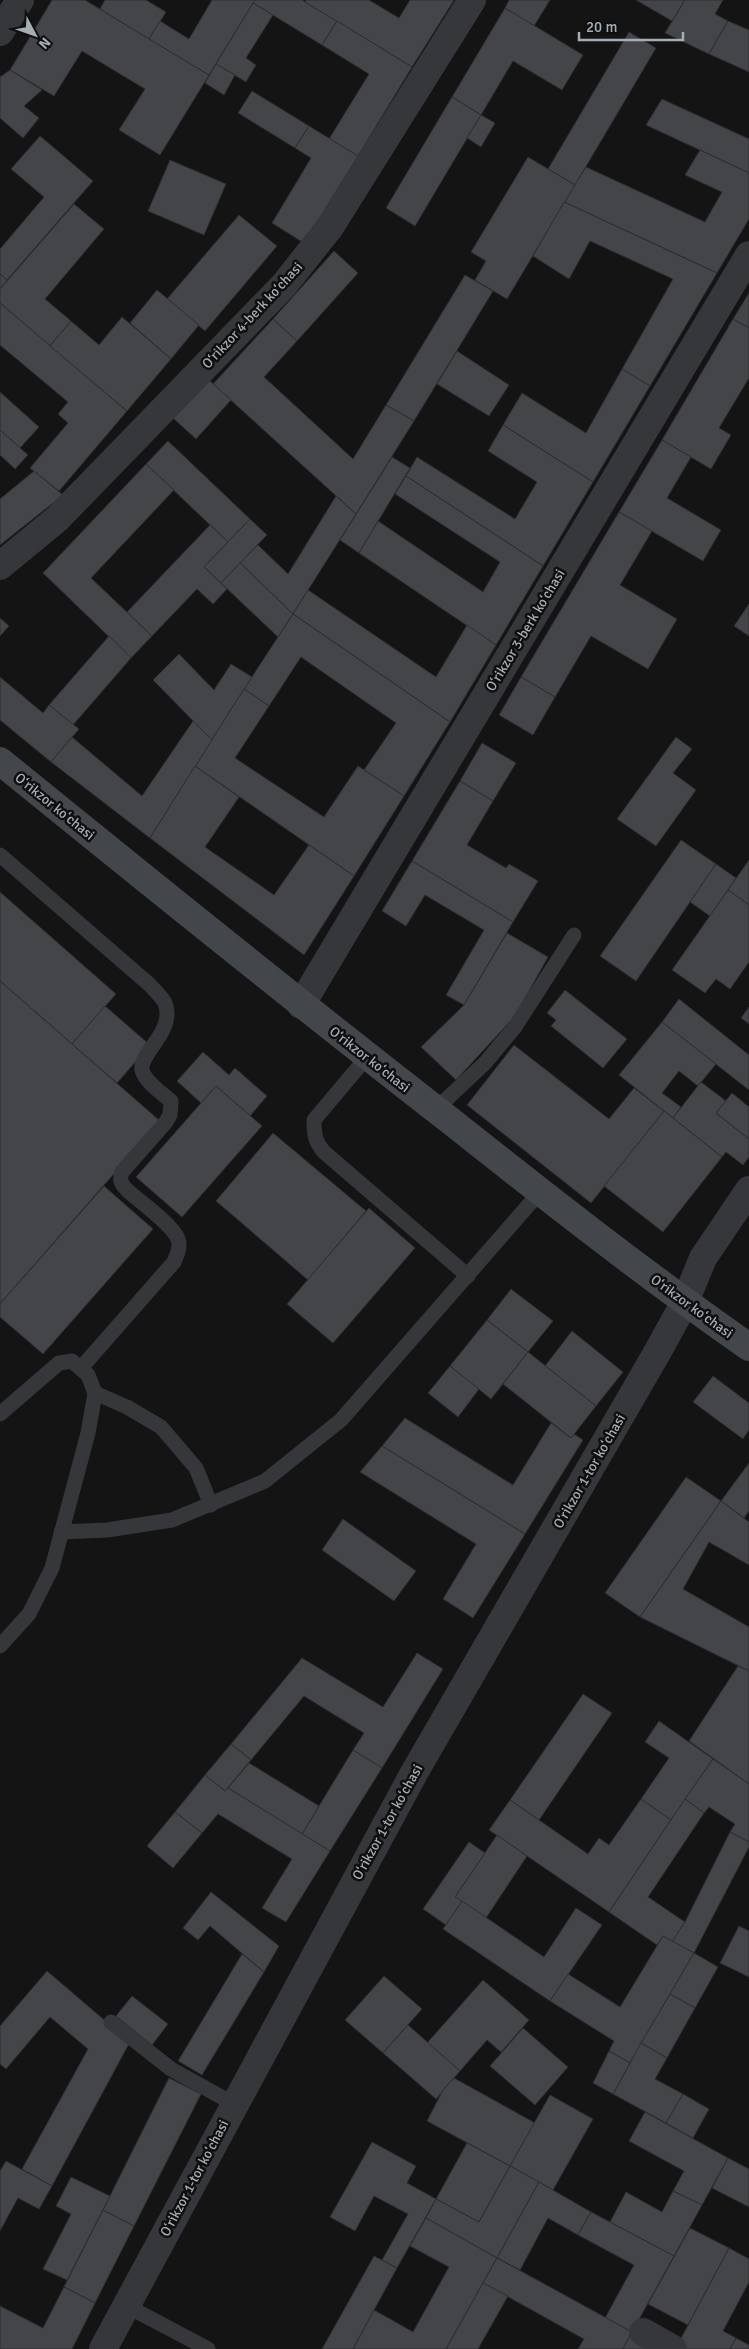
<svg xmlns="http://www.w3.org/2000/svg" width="749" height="2349" viewBox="0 0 749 2349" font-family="Signika,sans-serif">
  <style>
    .building { fill: #434548; stroke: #2e2e31 }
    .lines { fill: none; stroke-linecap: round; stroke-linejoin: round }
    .service { stroke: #35373a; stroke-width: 15 }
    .minor { stroke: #35373a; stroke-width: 28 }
    .secondary { stroke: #43464a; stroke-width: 28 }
    .labels { text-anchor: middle; stroke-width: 5; stroke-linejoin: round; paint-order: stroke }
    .street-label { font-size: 14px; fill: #a6aeb5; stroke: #0f0f10 }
  </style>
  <rect width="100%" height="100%" fill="#141415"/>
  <!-- building -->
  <g class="building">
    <polygon points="52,0 85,0 209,75 160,155 119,130 145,89 82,51 54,96 10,70"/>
    <polygon points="105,0 146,0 166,12 149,39 100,9"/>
    <polygon points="212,0 255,0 209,75 149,39 160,21 189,39"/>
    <polygon points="255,0 302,0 337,21 322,45 253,3"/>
    <polygon points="306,0 369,0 399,18 410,0 454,0 412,67 305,2"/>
    <polygon points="509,0 550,0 534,26 505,8"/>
    <polygon points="636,0 685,0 672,21"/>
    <polygon points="685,0 723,0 715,14 728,21 709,54 665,33"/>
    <polygon points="253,3 273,15 246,58 256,65 246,82 216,64"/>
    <polygon points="505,8 583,55 562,90 513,61 481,115 452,97"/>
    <polygon points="337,21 412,67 358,156 329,139 369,74 322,45"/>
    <polygon points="728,21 749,30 749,72 709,54"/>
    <polygon points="629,32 656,48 575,185 548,169"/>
    <polygon points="216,64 235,75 224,95 205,83"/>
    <polygon points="10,70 42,90 24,106 39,118 23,138 0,118 0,77"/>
    <polygon points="252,91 309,126 295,148 238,113"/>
    <polygon points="452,97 481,115 415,226 386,208"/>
    <polygon points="662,99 749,139 749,173 646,125"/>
    <polygon points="481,115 495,123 481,147 467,138"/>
    <polygon points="309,126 358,156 304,243 272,223 311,158 295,148"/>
    <polygon points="40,136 93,181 7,280 0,274 0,249 44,197 11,169"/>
    <polygon points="700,150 749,173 749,219 717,273 564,202 586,167 705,222 722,192 685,175"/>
    <polygon points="528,157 575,185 507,299 475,280 486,261 471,252"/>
    <polygon points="170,160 226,184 204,235 148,211"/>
    <polygon points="564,202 717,273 650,386 622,369 673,279 590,241 569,279 533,256"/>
    <polygon points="74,204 104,229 45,299 71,321 50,346 0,303 0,289"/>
    <polygon points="239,215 277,246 205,331 167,299"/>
    <polygon points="334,251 358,273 297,341 273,319"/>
    <polygon points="0,274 7,280 0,289"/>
    <polygon points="465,275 493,291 414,421 386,405"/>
    <polygon points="157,290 199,325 171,359 130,323"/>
    <polygon points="749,293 749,328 733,319"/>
    <polygon points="0,303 127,411 59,491 30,468 68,423 58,414 68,402 0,345"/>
    <polygon points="122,317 171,359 127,411 50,346 71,321 99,345"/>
    <polygon points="273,319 297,341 264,377 353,459 386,405 414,421 356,514 213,384"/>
    <polygon points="733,319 749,328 749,378 719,428 731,435 711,469 662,440"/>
    <polygon points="457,351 509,385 489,416 437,384"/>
    <polygon points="622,369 650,386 593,482 503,425 522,393 586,433"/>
    <polygon points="208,379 231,400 196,439 173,418"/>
    <polygon points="0,392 39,427 20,448 0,430"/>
    <polygon points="503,425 593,482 543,566 406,476 417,457 515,519 537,482 488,451"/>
    <polygon points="0,430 28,455 15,469 0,455"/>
    <polygon points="662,440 691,457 667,498 721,530 703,561 619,512"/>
    <polygon points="168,441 250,519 228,542 146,464"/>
    <polygon points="392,457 410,468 359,553 340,540"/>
    <polygon points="146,464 174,490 91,578 152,636 131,658 43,573"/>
    <polygon points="34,471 63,495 0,545 0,499"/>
    <polygon points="406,476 543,566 496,645 359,553 378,521 483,592 500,562 395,494"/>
    <polygon points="336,496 356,514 293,614 240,563 258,545 288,574"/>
    <polygon points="619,512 652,531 620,585 677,619 648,669 591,636 555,697 521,677"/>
    <polygon points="250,519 267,535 221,583 204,567"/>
    <polygon points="210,525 228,542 204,567 227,589 213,604 197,589 152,636 127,612"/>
    <polygon points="240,563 293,614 278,637 221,583"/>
    <polygon points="308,590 436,677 467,625 496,645 450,722 293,614"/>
    <polygon points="749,604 749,636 734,626"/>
    <polygon points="293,614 450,722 404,796 364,770 396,723 301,657 269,706 244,689"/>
    <polygon points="0,618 9,626 0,636"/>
    <polygon points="109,636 131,658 73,725 49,705"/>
    <polygon points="179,654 214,690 231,664 252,677 212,740 153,680"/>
    <polygon points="0,677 43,713 49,705 79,729 51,762 0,720"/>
    <polygon points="521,677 555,697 533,735 499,715"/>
    <polygon points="244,689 269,706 235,758 324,817 358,766 404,796 354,876 195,766"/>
    <polygon points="193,721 212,740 150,838 51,762 72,737 142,796"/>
    <polygon points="676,737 692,749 673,773 696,790 656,846 617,819"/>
    <polygon points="482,743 516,763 493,801 460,781"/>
    <polygon points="195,766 239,797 205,847 274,895 309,845 354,876 304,955 150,838"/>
    <polygon points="460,781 493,801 467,845 506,868 509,864 538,881 513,922 412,861"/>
    <polygon points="681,840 716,864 636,981 600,956"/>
    <polygon points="749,860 749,905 728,890"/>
    <polygon points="412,861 513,922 464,1005 446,995 484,930 425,895 406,926 382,911"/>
    <polygon points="716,864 736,878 710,916 690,902"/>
    <polygon points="728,890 749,905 749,962 730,989 716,979 705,993 672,970"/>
    <polygon points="0,892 116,994 72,1044 0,981"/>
    <polygon points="507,933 548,957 515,1016 456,1080 421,1047 464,1005"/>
    <polygon points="0,981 160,1121 0,1304"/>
    <polygon points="565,990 627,1039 603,1068 551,1026 556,1020 547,1013"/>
    <polygon points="679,999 749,1055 749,1090 662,1022"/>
    <polygon points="105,1006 150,1045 117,1083 72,1044"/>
    <polygon points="749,1007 749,1024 741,1018"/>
    <polygon points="662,1022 716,1064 698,1086 679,1071 662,1093 681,1107 673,1118 619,1075"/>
    <polygon points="514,1045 609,1119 634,1088 664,1111 591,1203 467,1105"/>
    <polygon points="203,1052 229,1075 235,1068 267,1096 250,1116 216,1086 201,1103 177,1081"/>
    <polygon points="701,1082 726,1101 716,1113 749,1139 749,1157 743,1165 726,1152 722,1157 673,1118"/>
    <polygon points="216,1086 262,1126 182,1217 136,1177"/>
    <polygon points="732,1093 749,1107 749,1139 716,1113"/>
    <polygon points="664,1111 722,1157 663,1232 604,1186"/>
    <polygon points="273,1133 366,1211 308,1280 216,1201"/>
    <polygon points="104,1186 153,1229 43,1354 0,1317 0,1304"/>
    <polygon points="369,1208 415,1248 333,1343 287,1304"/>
    <polygon points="511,1289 553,1321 528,1352 487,1320"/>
    <polygon points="487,1320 528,1352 491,1399 450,1366"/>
    <polygon points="572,1331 623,1372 596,1406 545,1366"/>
    <polygon points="528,1352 596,1406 571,1438 503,1384"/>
    <polygon points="450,1366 479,1389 458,1417 428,1393"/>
    <polygon points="713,1376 749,1403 749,1430 743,1439 693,1402"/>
    <polygon points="405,1418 513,1485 551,1423 571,1438 574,1434 583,1440 525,1534 382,1446"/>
    <polygon points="382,1446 525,1534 473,1618 443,1599 476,1544 360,1472"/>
    <polygon points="749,1463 749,1511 744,1518 721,1501"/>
    <polygon points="686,1477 721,1501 640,1617 605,1593"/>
    <polygon points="721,1501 749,1522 749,1565 709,1542 683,1589 749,1627 749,1671 640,1617"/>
    <polygon points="343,1519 416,1571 394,1601 322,1550"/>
    <polygon points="417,1653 443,1669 382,1768 353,1750 364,1733 304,1696 251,1760 231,1744 302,1658 383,1707"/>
    <polygon points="738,1666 749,1671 749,1784 689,1741"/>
    <polygon points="583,1694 612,1713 539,1820 510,1800"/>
    <polygon points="659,1721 713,1759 671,1820 641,1799 669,1758 645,1742"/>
    <polygon points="231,1744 251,1760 225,1791 205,1775"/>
    <polygon points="353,1750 382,1768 330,1851 302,1834"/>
    <polygon points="713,1759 749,1784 749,1842 730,1832 735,1824 709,1807 704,1813 685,1799"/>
    <polygon points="249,1763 319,1806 302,1834 228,1788"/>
    <polygon points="205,1775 225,1791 228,1788 330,1851 286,1922 262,1908 292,1859 218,1814 202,1833 175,1812"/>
    <polygon points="641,1799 671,1820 609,1912 489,1830 510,1800 588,1854 599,1838 609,1845"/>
    <polygon points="685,1799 704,1813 648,1897 685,1922 672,1942 663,1936 657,1945 609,1912"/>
    <polygon points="175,1812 202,1833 173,1868 147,1846"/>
    <polygon points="730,1832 749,1842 749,1847 694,1953 672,1942 685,1922"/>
    <polygon points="497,1835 527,1856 486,1918 455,1897"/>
    <polygon points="469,1842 485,1853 455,1897 462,1901 446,1925 423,1909"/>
    <polygon points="211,1892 279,1946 264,1972 210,1926 198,1940 183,1928"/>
    <polygon points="462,1901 544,1957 576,1908 602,1925 550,2001 443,1929"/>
    <polygon points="739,1926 749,1931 749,1977 720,1963"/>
    <polygon points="663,1936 694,1953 630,2063 609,2051 614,2041 550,2001 568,1974 620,2007"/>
    <polygon points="694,1953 718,1967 695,2008 670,1994"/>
    <polygon points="242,1954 264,1972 202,2075 178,2061"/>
    <polygon points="47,1971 130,2042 52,2186 22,2169 88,2049 50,2017 6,2069 0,2064 0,2026"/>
    <polygon points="384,1976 422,2009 383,2053 345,2020"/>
    <polygon points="483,1980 529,2020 501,2052 487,2040 460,2071 427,2043"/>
    <polygon points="670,1994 695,2008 667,2058 641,2043"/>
    <polygon points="132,1996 168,2024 152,2045 116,2016"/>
    <polygon points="408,2025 460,2071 436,2099 383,2053"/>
    <polygon points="523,2028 568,2067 535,2105 490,2066"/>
    <polygon points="641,2043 667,2058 655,2079 683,2094 666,2123 613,2094"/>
    <polygon points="609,2051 630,2063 613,2094 593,2083"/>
    <polygon points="169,2078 201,2094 134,2226 103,2210"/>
    <polygon points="454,2078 535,2123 510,2166 427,2121 443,2090"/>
    <polygon points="683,2094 709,2109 693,2138 666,2123"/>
    <polygon points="550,2095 593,2119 553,2190 510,2166"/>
    <polygon points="645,2112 728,2158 702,2205 673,2191 684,2171 629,2141"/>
    <polygon points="372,2142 416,2166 407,2183 436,2199 397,2268 382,2260 408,2214 374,2196 355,2231 330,2217"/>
    <polygon points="467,2143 510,2166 479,2222 436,2199"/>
    <polygon points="728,2158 749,2169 749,2207 712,2188"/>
    <polygon points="6,2161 52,2186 39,2209 18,2198 0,2231 0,2171"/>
    <polygon points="510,2166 539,2182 497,2258 426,2218 436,2199 479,2222"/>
    <polygon points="71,2177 110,2196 67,2280 43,2269 71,2214 56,2206"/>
    <polygon points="539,2182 591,2212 578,2235 548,2218 520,2270 497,2258"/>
    <polygon points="673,2191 702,2205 674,2256 610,2222 626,2192 662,2212"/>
    <polygon points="103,2210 134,2226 95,2303 64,2287"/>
    <polygon points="591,2212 674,2256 632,2332 605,2318 634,2265 578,2235"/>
    <polygon points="426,2218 497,2258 446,2349 353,2349 374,2310 413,2332 449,2267 410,2246"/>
    <polygon points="690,2228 729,2248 688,2325 648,2304"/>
    <polygon points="729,2248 749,2259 749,2282 723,2331 736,2338 730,2349 687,2349 678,2344"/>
    <polygon points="374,2256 397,2268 374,2310 353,2349 322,2349"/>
    <polygon points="497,2258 632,2332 623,2349 578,2349 584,2339 483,2283"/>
    <polygon points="483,2283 508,2296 478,2349 446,2349"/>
    <polygon points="64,2287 95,2303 72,2349 0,2349 0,2306 43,2328"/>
    <polygon points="632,2332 663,2349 623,2349"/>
    <polygon points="736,2338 749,2345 749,2349 730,2349"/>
  </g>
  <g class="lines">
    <!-- service -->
    <g class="service">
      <path d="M0,855L150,985C155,991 162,997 165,1003C176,1031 139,1053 142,1070C145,1082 162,1093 171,1101L170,1115L166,1122L122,1172C119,1180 121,1184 127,1190C140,1202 172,1224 178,1239C181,1247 177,1254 174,1262L81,1368"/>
      <path d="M367,1057L314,1120C314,1134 315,1142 324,1152L468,1276"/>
      <polyline points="435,1110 485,1063 515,1027 574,935"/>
      <polyline points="95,1393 127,1407 161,1427 196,1468 211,1505"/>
      <polyline points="0,1414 59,1363 72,1361 88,1375 95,1393 88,1433 52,1568 29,1614 0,1646"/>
      <polyline points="61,1532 107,1530 172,1520 265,1481 341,1420 540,1192"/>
      <polyline points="111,2022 171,2069 234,2104"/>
      <polyline points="125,2305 208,2349"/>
    </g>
    <!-- minor -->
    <g class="minor">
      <polyline points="0,32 20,0"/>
      <polyline points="0,566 57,519 284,285 330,227 472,0"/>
      <polyline points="301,1005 749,255"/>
      <polyline points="643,2332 673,2349"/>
      <polyline points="103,2349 414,1773 658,1351 685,1302 703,1258 749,1190"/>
    </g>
    <!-- secondary -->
    <path class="secondary" d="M0,761C150,883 300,1004 452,1122C549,1199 647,1276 749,1347"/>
  </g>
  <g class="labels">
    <!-- street labels -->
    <g class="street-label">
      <text transform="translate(252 315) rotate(-47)" y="5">Oʻrikzor 4-berk koʻchasi</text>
      <text transform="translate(525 630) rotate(-59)" y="5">Oʻrikzor 3-berk koʻchasi</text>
      <text transform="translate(55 806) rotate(39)" y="5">Oʻrikzor koʻchasi</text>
      <text transform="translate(370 1059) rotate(38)" y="5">Oʻrikzor koʻchasi</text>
      <text transform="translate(692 1306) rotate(36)" y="5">Oʻrikzor koʻchasi</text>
      <text transform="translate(589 1471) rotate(-60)" y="5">Oʻrikzor 1-tor koʻchasi</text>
      <text transform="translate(387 1822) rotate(-61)" y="5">Oʻrikzor 1-tor koʻchasi</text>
      <text transform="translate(194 2178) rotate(-62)" y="5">Oʻrikzor 1-tor koʻchasi</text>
    </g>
  </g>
  <!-- north arrow -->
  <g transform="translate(35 35) rotate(131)" stroke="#0f0f10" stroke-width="4" paint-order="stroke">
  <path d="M0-4L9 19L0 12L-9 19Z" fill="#a6aeb5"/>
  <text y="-8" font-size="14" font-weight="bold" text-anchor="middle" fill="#a6aeb5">N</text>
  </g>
  <!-- scale -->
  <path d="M579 32v8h104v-8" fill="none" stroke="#a6aeb5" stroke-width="2.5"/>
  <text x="586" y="32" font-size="15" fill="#a6aeb5" stroke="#0f0f10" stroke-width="4" paint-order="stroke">20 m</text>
</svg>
